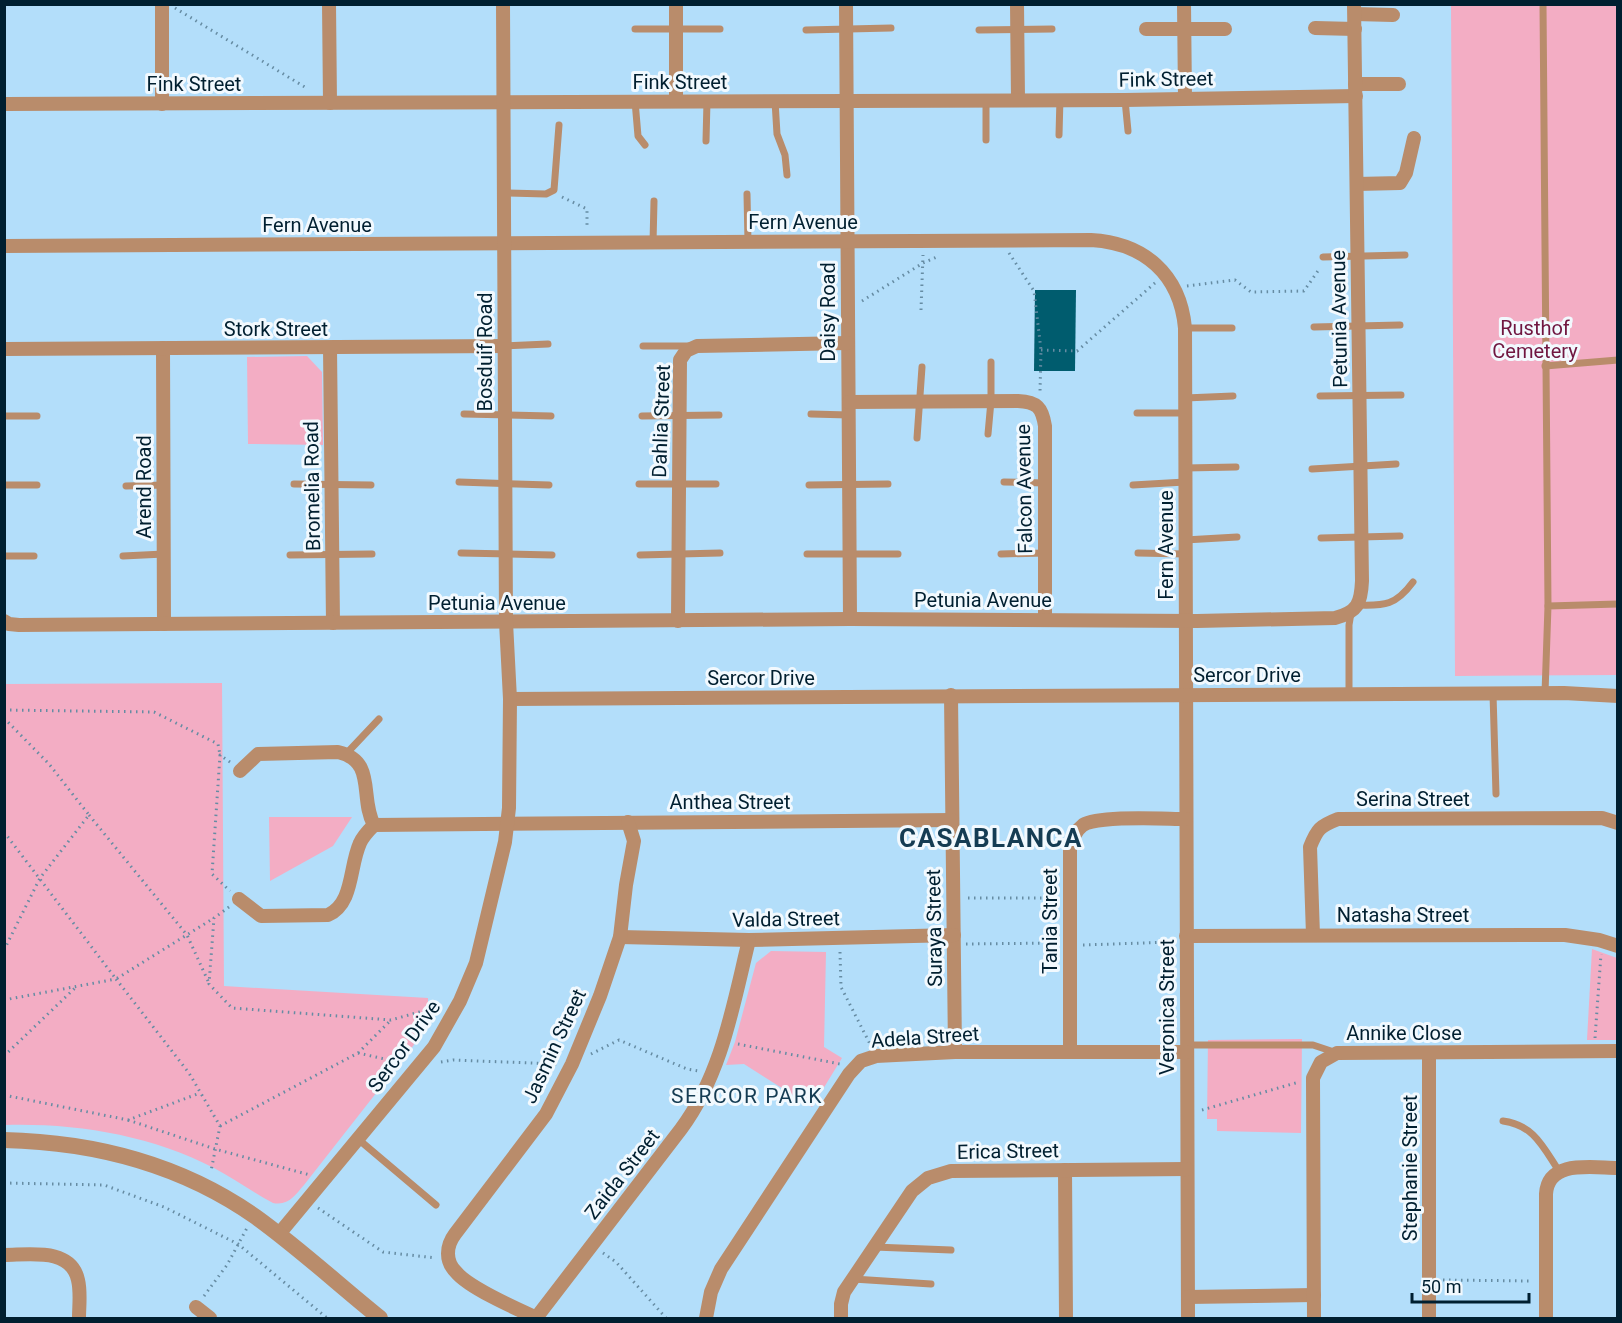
<svg xmlns="http://www.w3.org/2000/svg" width="1622" height="1323" viewBox="0 0 1622 1323" font-family="Roboto,sans-serif">
  <style>
    .green { fill: #f3adc4 }
    .building { fill: #005c6e }
    .lines { fill: none; stroke-linecap: round; stroke-linejoin: round }
    .path { stroke: #668ca3; stroke-width: 3; stroke-dasharray: 1.5 4.5; stroke-linecap: butt }
    .service { stroke: #b98c6b; stroke-width: 7 }
    .minor { stroke: #b98c6b; stroke-width: 14 }
    .tertiary { stroke: #b98c6b; stroke-width: 16 }
    .labels { text-anchor: middle; stroke-width: 6; stroke-linejoin: round; paint-order: stroke }
    .street-label { font-size: 20px; fill: #001f30; stroke: #f2f9fe }
    .park-label { font-size: 20px; fill: #701640; stroke: #f2f9fe }
    .neighbourhood-label { font-size: 21px; letter-spacing: 1.5px; fill: #153c53; stroke: #f2f9fe }
    .district-label { font-size: 26px; font-weight: bold; letter-spacing: 1.5px; fill: #153c53; stroke: #f2f9fe }
  </style>
  <rect width="100%" height="100%" fill="#b3defa"/>
  <!-- green -->
  <g class="green">
    <polygon points="1451,5 1617,5 1617,675 1455,676"/>
    <polygon points="307,356 322,372 323,445 248,444 247,357"/>
    <path d="M222,683L224,986L428,998V1022L413,1046L304,1185C295,1195 289,1206 273,1203C253,1192 234,1179 214,1168C150,1135 76,1123 5,1125V684Z"/>
    <polygon points="269,817 352,817 333,846 270,881"/>
    <polygon points="1592,949 1617,958 1617,1040 1587,1040"/>
    <polygon points="771,951 826,952 824,1047 842,1058 812,1107 744,1064 726,1065 735,1042 756,963"/>
    <polygon points="1302,1039 1301,1133 1217,1131 1217,1119 1207,1119 1208,1040"/>
  </g>
  <!-- building -->
  <polygon class="building" points="1035,290 1076,290 1075,371 1034,371"/>
  <g class="lines">
    <!-- path -->
    <g class="path">
      <polyline points="175,8 308,89"/>
      <polyline points="562,197 587,209 587,228"/>
      <polyline points="1009,253 1034,291 1041,350 1040,392"/>
      <polyline points="1187,286 1235,280 1251,292 1304,291 1320,268"/>
      <polyline points="862,301 923,263 939,256"/>
      <polyline points="921,310 923,255"/>
      <polyline points="1041,350 1077,351 1155,283"/>
      <polyline points="4,710 154,712 218,744 220,755"/>
      <polyline points="4,718 49,764 89,815 40,878 4,950"/>
      <polyline points="230,762 220,755 212,874 230,891"/>
      <polyline points="89,815 187,935 208,981"/>
      <polyline points="4,832 116,979 214,918"/>
      <polyline points="968,898 1057,898"/>
      <polyline points="229,907 214,918 209,984 232,1008 391,1020 441,1006"/>
      <polyline points="966,944 1056,943"/>
      <polyline points="1083,945 1172,942"/>
      <polyline points="840,952 841,987 870,1044"/>
      <polyline points="4,1000 116,979 189,1073 220,1126 211,1171"/>
      <polyline points="1595,1038 1601,954"/>
      <polyline points="738,1044 840,1064"/>
      <polyline points="358,1053 402,1063"/>
      <polyline points="591,1054 619,1040 687,1069 699,1071"/>
      <polyline points="4,1056 75,988"/>
      <polyline points="441,1062 453,1060 557,1064"/>
      <polyline points="4,1095 128,1120 200,1093"/>
      <polyline points="1202,1110 1299,1082"/>
      <polyline points="128,1120 215,1149 310,1175"/>
      <polyline points="220,1126 358,1053 391,1020"/>
      <polyline points="4,1183 104,1185 164,1207 238,1244 327,1318"/>
      <polyline points="318,1208 383,1252 436,1258"/>
      <polyline points="603,1253 616,1262 666,1318"/>
      <polyline points="1443,1280 1532,1281"/>
      <polyline points="204,1296 227,1265 247,1228"/>
    </g>
    <!-- service -->
    <g class="service">
      <polyline points="1543,4 1548,606"/>
      <polyline points="635,29 720,29"/>
      <polyline points="806,30 891,28"/>
      <polyline points="979,30 1052,29"/>
      <polyline points="986,99 986,140"/>
      <polyline points="1125,100 1128,131"/>
      <polyline points="635,101 638,136 645,145"/>
      <polyline points="775,101 777,134 785,155 787,175"/>
      <polyline points="1059,135 1060,98"/>
      <polyline points="706,141 707,101"/>
      <polyline points="504,193 546,194 554,190 559,125"/>
      <polyline points="747,194 748,242"/>
      <polyline points="653,243 654,201"/>
      <polyline points="1323,257 1405,255"/>
      <polyline points="1314,327 1400,325"/>
      <polyline points="1185,328 1232,328"/>
      <polyline points="505,346 548,344"/>
      <polyline points="643,346 691,346"/>
      <polyline points="1545,366 1618,360"/>
      <polyline points="1320,396 1401,395"/>
      <polyline points="1185,398 1233,396"/>
      <polyline points="1137,413 1185,413"/>
      <polyline points="464,414 551,416"/>
      <polyline points="811,414 849,415"/>
      <polyline points="4,416 37,416"/>
      <polyline points="642,416 719,415"/>
      <polyline points="988,434 991,401 991,362"/>
      <polyline points="917,438 922,367"/>
      <polyline points="1185,468 1236,467"/>
      <polyline points="1312,469 1396,464"/>
      <polyline points="459,482 549,485"/>
      <polyline points="1004,482 1045,483"/>
      <polyline points="294,484 371,485"/>
      <polyline points="639,484 716,484"/>
      <polyline points="4,485 37,485"/>
      <polyline points="809,485 888,484"/>
      <polyline points="1133,485 1185,482"/>
      <polyline points="126,486 164,485"/>
      <polyline points="1321,538 1400,536"/>
      <polyline points="1185,540 1237,537"/>
      <polyline points="461,553 552,555"/>
      <polyline points="1138,553 1185,554"/>
      <polyline points="807,554 898,554"/>
      <polyline points="1001,554 1045,553"/>
      <polyline points="290,555 372,554"/>
      <polyline points="640,555 720,553"/>
      <polyline points="4,556 34,556"/>
      <polyline points="123,556 164,554"/>
      <path d="M1358,605C1385,606 1396,605 1413,582"/>
      <polyline points="1545,693 1548,606 1618,604"/>
      <polyline points="1349,694 1349,625 1351,613"/>
      <polyline points="1493,694 1496,794"/>
      <polyline points="346,754 379,719"/>
      <polyline points="1188,1045 1313,1045 1337,1053"/>
      <path d="M1503,1121C1534,1125 1543,1147 1559,1171"/>
      <polyline points="358,1139 436,1205"/>
      <polyline points="874,1247 951,1250"/>
      <polyline points="853,1279 931,1284"/>
    </g>
    <!-- minor -->
    <g class="minor">
      <polyline points="162,4 162,104"/>
      <polyline points="329,4 330,103"/>
      <polyline points="676,4 676,101"/>
      <polyline points="846,4 850,619"/>
      <polyline points="1017,4 1018,99"/>
      <polyline points="1184,4 1185,98"/>
      <polyline points="1355,14 1393,15"/>
      <polyline points="1315,28 1355,29"/>
      <polyline points="1146,29 1225,29"/>
      <polyline points="1355,84 1399,84"/>
      <polyline points="4,104 1125,100 1356,96"/>
      <polyline points="1357,184 1400,183 1406,173 1414,138"/>
      <path d="M4,246L1091,240C1144,243 1180,274 1185,328L1188,1318"/>
      <polyline points="163,348 164,624"/>
      <polyline points="330,348 333,623"/>
      <polyline points="4,349 505,346"/>
      <path d="M849,402L1018,401C1037,402 1042,407 1045,426V619"/>
      <path d="M4,621L9,624L19,625L850,619L1197,621L1335,618C1358,612 1361,603 1362,581L1354,4"/>
      <polyline points="678,621 680,360 686,351 697,346 848,343"/>
      <polyline points="951,695 955,1052"/>
      <polyline points="510,699 1564,693 1618,696"/>
      <path d="M240,771L258,754L338,752C377,761 359,798 374,825"/>
      <path d="M239,899L261,916L328,915C354,903 349,867 360,843C363,836 369,830 374,825L952,820"/>
      <path d="M1313,935L1310,847C1317,829 1320,826 1338,819L1602,818L1618,823"/>
      <polyline points="1186,936 1565,935 1599,940 1618,946"/>
      <polyline points="620,937 749,940 954,935"/>
      <path d="M1070,1052V849C1072,839 1075,831 1083,825C1099,815 1164,819 1186,819"/>
      <polyline points="1429,1053 1429,1318"/>
      <polyline points="1065,1170 1066,1318"/>
      <polyline points="279,1234 434,1047 460,1001 476,963 505,842 509,808 510,699 506,622 503,4"/>
      <path d="M4,1255C29,1255 71,1247 78,1280C81,1292 79,1306 79,1318"/>
      <polyline points="1188,1297 1314,1295"/>
      <polyline points="196,1307 210,1318"/>
      <path d="M536,1318L681,1129C722,1074 733,1005 749,940"/>
      <path d="M537,1318C517,1309 469,1288 456,1272C445,1261 446,1246 455,1234L546,1114L572,1064L600,996L620,937L626,885L634,841L628,822"/>
      <polyline points="706,1318 711,1292 721,1269 849,1074 861,1061 876,1056 955,1052 1187,1052"/>
      <polyline points="841,1318 841,1304 844,1292 912,1191 928,1178 951,1171 1187,1169"/>
      <polyline points="1314,1318 1313,1078 1321,1062 1337,1053 1618,1051"/>
      <path d="M1546,1318V1194C1548,1159 1593,1168 1618,1168"/>
    </g>
    <!-- tertiary -->
    <path class="tertiary" d="M4,1140C94,1142 182,1165 256,1217C299,1248 339,1285 380,1318"/>
  </g>
  <g class="labels">
    <!-- street labels -->
    <g class="street-label">
      <text transform="translate(1166 79) rotate(-1)" y="7">Fink Street</text>
      <text x="680" y="89">Fink Street</text>
      <text x="194" y="91">Fink Street</text>
      <text x="803" y="229">Fern Avenue</text>
      <text x="317" y="232">Fern Avenue</text>
      <text transform="translate(828 312) rotate(-90)" y="7">Daisy Road</text>
      <text transform="translate(1339 319) rotate(-91)" y="7">Petunia Avenue</text>
      <text x="276" y="336">Stork Street</text>
      <text transform="translate(485 352) rotate(-90)" y="7">Bosduif Road</text>
      <text transform="translate(661 421) rotate(-88)" y="7">Dahlia Street</text>
      <text transform="translate(312 486) rotate(-91)" y="7">Bromelia Road</text>
      <text transform="translate(144 487) rotate(-90)" y="7">Arend Road</text>
      <text transform="translate(1024 489) rotate(-91)" y="7">Falcon Avenue</text>
      <text transform="translate(1166 545) rotate(-90)" y="7">Fern Avenue</text>
      <text x="983" y="607">Petunia Avenue</text>
      <text x="497" y="610">Petunia Avenue</text>
      <text x="1247" y="682">Sercor Drive</text>
      <text x="761" y="685">Sercor Drive</text>
      <text x="1413" y="806">Serina Street</text>
      <text x="730" y="809">Anthea Street</text>
      <text x="1403" y="922">Natasha Street</text>
      <text transform="translate(786 919) rotate(-1)" y="7">Valda Street</text>
      <text transform="translate(1050 921) rotate(-90)" y="7">Tania Street</text>
      <text transform="translate(934 928) rotate(-91)" y="7">Suraya Street</text>
      <text transform="translate(1167 1007) rotate(-90)" y="7">Veronica Street</text>
      <text x="1404" y="1040">Annike Close</text>
      <text transform="translate(925 1037) rotate(-4)" y="7">Adela Street</text>
      <text transform="translate(404 1046) rotate(-54)" y="7">Sercor Drive</text>
      <text transform="translate(554 1046) rotate(-65)" y="7">Jasmin Street</text>
      <text transform="translate(1008 1151) rotate(-1)" y="7">Erica Street</text>
      <text transform="translate(1410 1168) rotate(-90)" y="7">Stephanie Street</text>
      <text transform="translate(622 1174) rotate(-52)" y="7">Zaida Street</text>
    </g>
    <!-- park labels -->
    <g class="park-label">
      <text x="1535" y="335">Rusthof<tspan x="1535" dy="23">Cemetery</tspan></text>
    </g>
    <!-- neighbourhood labels -->
    <g class="neighbourhood-label">
      <text x="747" y="1103">SERCOR PARK</text>
    </g>
    <!-- district labels -->
    <g class="district-label">
      <text x="991" y="847">CASABLANCA</text>
    </g>
  </g>
  <!-- border -->
  <rect width="1622" height="1323" fill="none" stroke="#001f30" stroke-width="12"/>
  <!-- scale -->
  <path d="M1412 1293v9h117v-9" fill="none" stroke="#001f30" stroke-width="3"/>
  <text x="1421" y="1293" font-size="18" fill="#001f30" stroke="#f2f9fe" stroke-width="4.5" paint-order="stroke">50 m</text>
</svg>
